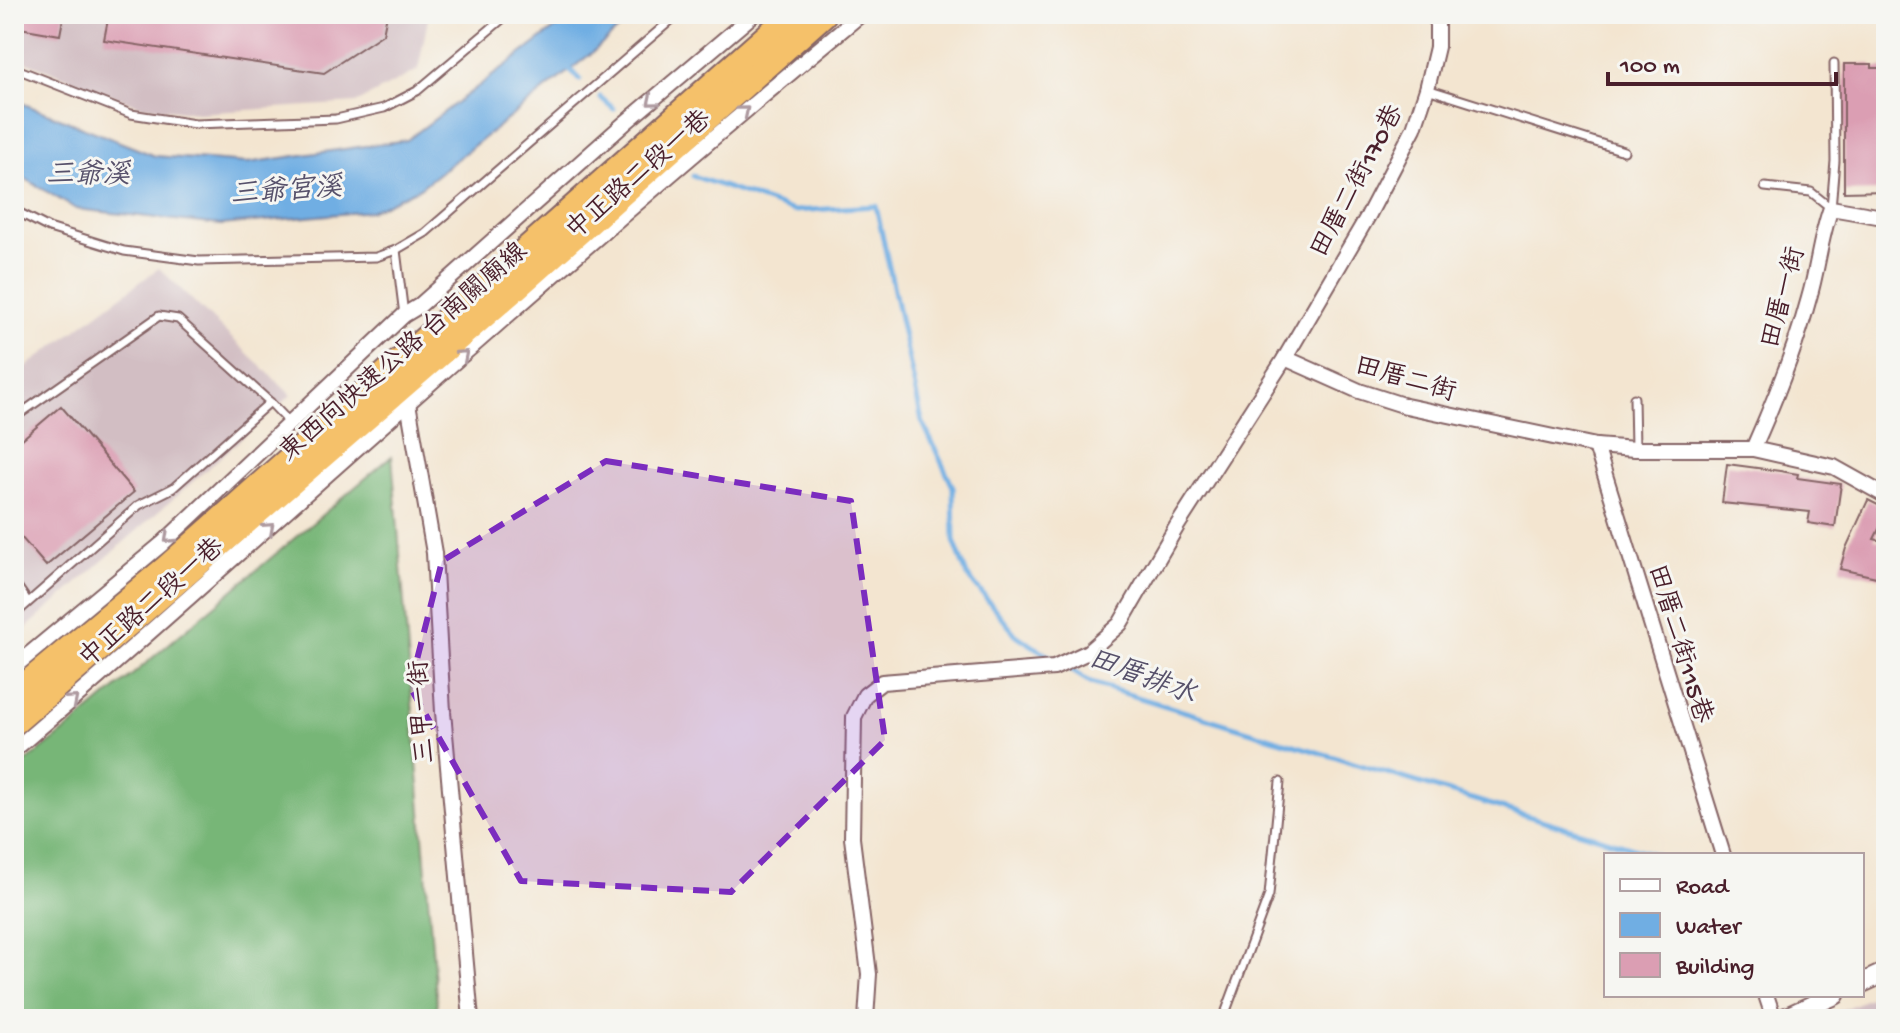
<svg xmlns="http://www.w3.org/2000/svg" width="1900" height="1033" viewBox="0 0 1900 1033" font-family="'Gochi Hand','LXGW WenKai TC',sans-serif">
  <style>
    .industrial { fill: #d2bec3 }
    .forest { fill: #77b677; stroke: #606a51; stroke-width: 2 }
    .water { fill: #70aee3; stroke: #5d6687; stroke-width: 2 }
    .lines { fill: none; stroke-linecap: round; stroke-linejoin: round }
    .stream { stroke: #70aee3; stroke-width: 5 }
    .building { fill: #db9eb3 }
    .service-casing { stroke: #856465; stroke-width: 11 }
    .minor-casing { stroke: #856465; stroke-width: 18 }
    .tertiary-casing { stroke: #856465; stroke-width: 22 }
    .trunk-casing { stroke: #856465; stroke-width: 28 }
    .service { stroke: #fff; stroke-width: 7 }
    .minor { stroke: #fff; stroke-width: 14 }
    .tertiary { stroke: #fff; stroke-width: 18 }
    .trunk { stroke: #f5c16b; stroke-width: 24 }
    .oneway { stroke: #ae9aa0 }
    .marked { fill: #7b2cbf; fill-opacity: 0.2; stroke: #7b2cbf; stroke-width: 6; stroke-dasharray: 16 10; stroke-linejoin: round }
    .labels { text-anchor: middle; stroke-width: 6; stroke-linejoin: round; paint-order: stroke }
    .street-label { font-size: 26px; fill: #4a1f2b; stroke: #f6f6f2 }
    .water-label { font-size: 28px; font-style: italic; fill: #57516b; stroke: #f6f6f2 }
  </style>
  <rect width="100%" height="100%" fill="#f6f6f2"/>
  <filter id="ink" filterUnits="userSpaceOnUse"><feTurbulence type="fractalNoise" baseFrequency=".0125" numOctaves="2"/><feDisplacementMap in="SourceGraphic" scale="16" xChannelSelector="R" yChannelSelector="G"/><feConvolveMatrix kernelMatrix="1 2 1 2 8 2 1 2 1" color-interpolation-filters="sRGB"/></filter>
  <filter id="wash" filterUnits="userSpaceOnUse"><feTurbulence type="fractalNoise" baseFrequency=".006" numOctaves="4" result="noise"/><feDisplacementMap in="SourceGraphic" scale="32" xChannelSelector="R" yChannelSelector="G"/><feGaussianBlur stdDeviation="1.8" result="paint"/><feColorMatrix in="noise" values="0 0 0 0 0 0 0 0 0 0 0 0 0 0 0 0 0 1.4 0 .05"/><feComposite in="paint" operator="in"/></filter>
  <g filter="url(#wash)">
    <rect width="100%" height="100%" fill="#f3e5d0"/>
    <!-- industrial -->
    <g class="industrial">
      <polygon points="14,14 429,14 418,70 356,103 198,113 141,106 14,57"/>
      <polygon points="159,268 291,395 23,631 14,618 14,376"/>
      <polygon points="1886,991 1886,1019 1820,1019"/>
    </g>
    <!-- forest -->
    <polygon class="forest" points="392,456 438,1019 14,1019 14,771 68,729"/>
    <!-- water -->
    <polygon class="water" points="574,14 636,14 593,52 420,188 371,211 221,225 76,209 14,172 14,100 155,156 247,163 407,140"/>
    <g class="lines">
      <!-- stream -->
      <g class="stream">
        <polyline points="566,66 580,79"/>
        <polyline points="600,97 614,109"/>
        <polyline points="693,176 794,211 876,206 922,421 953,487 954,541 967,575 1016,635 1091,683 1656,855"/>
      </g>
    </g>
    <g id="blocks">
      <!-- building -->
      <g class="building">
        <polygon points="14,14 64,14 60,35 14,27"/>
        <polygon points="109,14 387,14 383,34 324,73 104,40"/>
        <polygon points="1844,64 1872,64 1872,68 1886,68 1886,191 1844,192"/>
        <polygon points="61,406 134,492 46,566 14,529 14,446"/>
        <polygon points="1727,464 1780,471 1798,474 1797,478 1841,484 1835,527 1808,523 1810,512 1722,503"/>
        <polygon points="1868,500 1886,509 1886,515 1874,539 1886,542 1886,560 1881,578 1840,569 1846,548"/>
      </g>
    </g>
  </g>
  <g filter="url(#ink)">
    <use href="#blocks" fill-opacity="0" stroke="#856465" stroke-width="2"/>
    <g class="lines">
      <!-- service casing -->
      <g class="service-casing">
        <g id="service">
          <polyline points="14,68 131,114 195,124 336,119 384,108 417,91 508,14"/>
          <polyline points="1427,89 1624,151"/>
          <polyline points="1765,187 1811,192 1831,208"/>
          <polyline points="1831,208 1835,161 1834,63"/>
          <polyline points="14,210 49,228 124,251 199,261 376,257 396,250 425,233 678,14"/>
          <polyline points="396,250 404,315"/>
          <polyline points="1634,398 1635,448"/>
          <polyline points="14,418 159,316 178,319 270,402 290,423"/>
          <polyline points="14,582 28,602"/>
          <polyline points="14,615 139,505 173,488 270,402"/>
          <polyline points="1223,1019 1269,895 1280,782"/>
        </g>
      </g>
      <!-- minor casing -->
      <g class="minor-casing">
        <g id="minor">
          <polyline points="1285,358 1359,391 1406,406 1596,446 1635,449 1753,449 1834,467 1886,496"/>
          <polyline points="408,403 434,553 443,712 471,1019"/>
          <polyline points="1596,446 1723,855"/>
          <path d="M1753,449C1775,400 1795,350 1809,298C1818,268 1820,238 1831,208L1877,216L1886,212"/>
          <polyline points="14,667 162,544 404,315 419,306 625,123 754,14"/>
          <path d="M14,750C147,637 276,519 408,403C557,271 708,141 861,14"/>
          <polyline points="1766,995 1774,1019"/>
          <polyline points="866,1019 869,974 852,838 854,717 865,695 882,682 1054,668 1088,652 1120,624 1177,526 1285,358 1368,216 1414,128 1427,89 1437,47 1437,14"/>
        </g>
      </g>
      <!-- tertiary casing -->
      <g class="tertiary-casing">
        <g id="tertiary">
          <polyline points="1862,983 1886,972"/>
          <polyline points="1782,1019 1835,995"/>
        </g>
      </g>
      <!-- trunk casing -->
      <g class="trunk-casing">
        <g id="trunk">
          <polyline points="14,694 166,568 792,14"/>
          <polyline points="14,723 514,290 824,14"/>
        </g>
      </g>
      <!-- service -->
      <use href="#service" class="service"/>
      <!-- minor -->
      <use href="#minor" class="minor"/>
      <!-- tertiary -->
      <use href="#tertiary" class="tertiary"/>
      <!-- trunk -->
      <use href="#trunk" class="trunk"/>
    </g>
    <!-- one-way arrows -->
    <defs><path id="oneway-chevron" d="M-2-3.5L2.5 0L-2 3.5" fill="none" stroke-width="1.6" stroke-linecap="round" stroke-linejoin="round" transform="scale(2)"/></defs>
    <g class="oneway">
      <use href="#oneway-chevron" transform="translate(652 101) rotate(140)"/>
      <use href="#oneway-chevron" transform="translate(744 111) rotate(-40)"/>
      <use href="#oneway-chevron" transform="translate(463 355) rotate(-41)"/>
      <use href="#oneway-chevron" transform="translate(269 528) rotate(-42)"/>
      <use href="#oneway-chevron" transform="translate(169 538) rotate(137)"/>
      <use href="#oneway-chevron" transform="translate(73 700) rotate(-41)"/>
    </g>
  </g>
  <!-- marked area -->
  <path class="marked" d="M606,461L851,501L885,740L731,892L521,881L410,687L442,561Z"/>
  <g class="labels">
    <!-- street labels -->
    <g class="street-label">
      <text transform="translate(637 173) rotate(-41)" y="9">中正路二段一巷</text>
      <text transform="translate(1355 180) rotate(-62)" y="9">田厝二街170巷</text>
      <text transform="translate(1781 297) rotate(-75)" y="9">田厝一街</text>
      <text transform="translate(402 350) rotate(-41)" y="9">東西向快速公路 台南關廟線</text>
      <text transform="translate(1406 377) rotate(16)" y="9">田厝二街</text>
      <text transform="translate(150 601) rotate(-41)" y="9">中正路二段一巷</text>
      <text transform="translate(1682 643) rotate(73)" y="9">田厝二街115巷</text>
      <text transform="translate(420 712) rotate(-94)" y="9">三甲一街</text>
    </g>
    <!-- water labels -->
    <g class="water-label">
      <text x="88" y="182">三爺溪</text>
      <text transform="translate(286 188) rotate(-4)" y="10">三爺宮溪</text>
      <text transform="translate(1143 674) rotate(20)" y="10">田厝排水</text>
    </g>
  </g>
  <!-- margin -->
  <rect width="1900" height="1033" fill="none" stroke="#f6f6f2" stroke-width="48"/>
  <!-- legend -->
  <rect x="1604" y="853" width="260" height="144" fill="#f6f6f2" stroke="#b1a0a2" stroke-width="2"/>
  <rect x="1620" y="879" width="40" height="12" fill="#ffffff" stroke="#b1a0a2" stroke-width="2"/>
  <text x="1676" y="893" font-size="24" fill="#4a1f2b">Road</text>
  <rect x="1620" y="913" width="40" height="24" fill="#70aee3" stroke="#b1a0a2" stroke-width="2"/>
  <text x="1676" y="933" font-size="24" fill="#4a1f2b">Water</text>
  <rect x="1620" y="953" width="40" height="24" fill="#db9eb3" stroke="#b1a0a2" stroke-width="2"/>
  <text x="1676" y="973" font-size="24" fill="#4a1f2b">Building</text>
  <!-- scale -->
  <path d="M1608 72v12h228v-12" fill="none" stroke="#4a1f2b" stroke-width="4"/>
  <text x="1620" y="72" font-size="24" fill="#4a1f2b" stroke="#f6f6f2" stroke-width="6" paint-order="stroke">100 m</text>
</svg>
